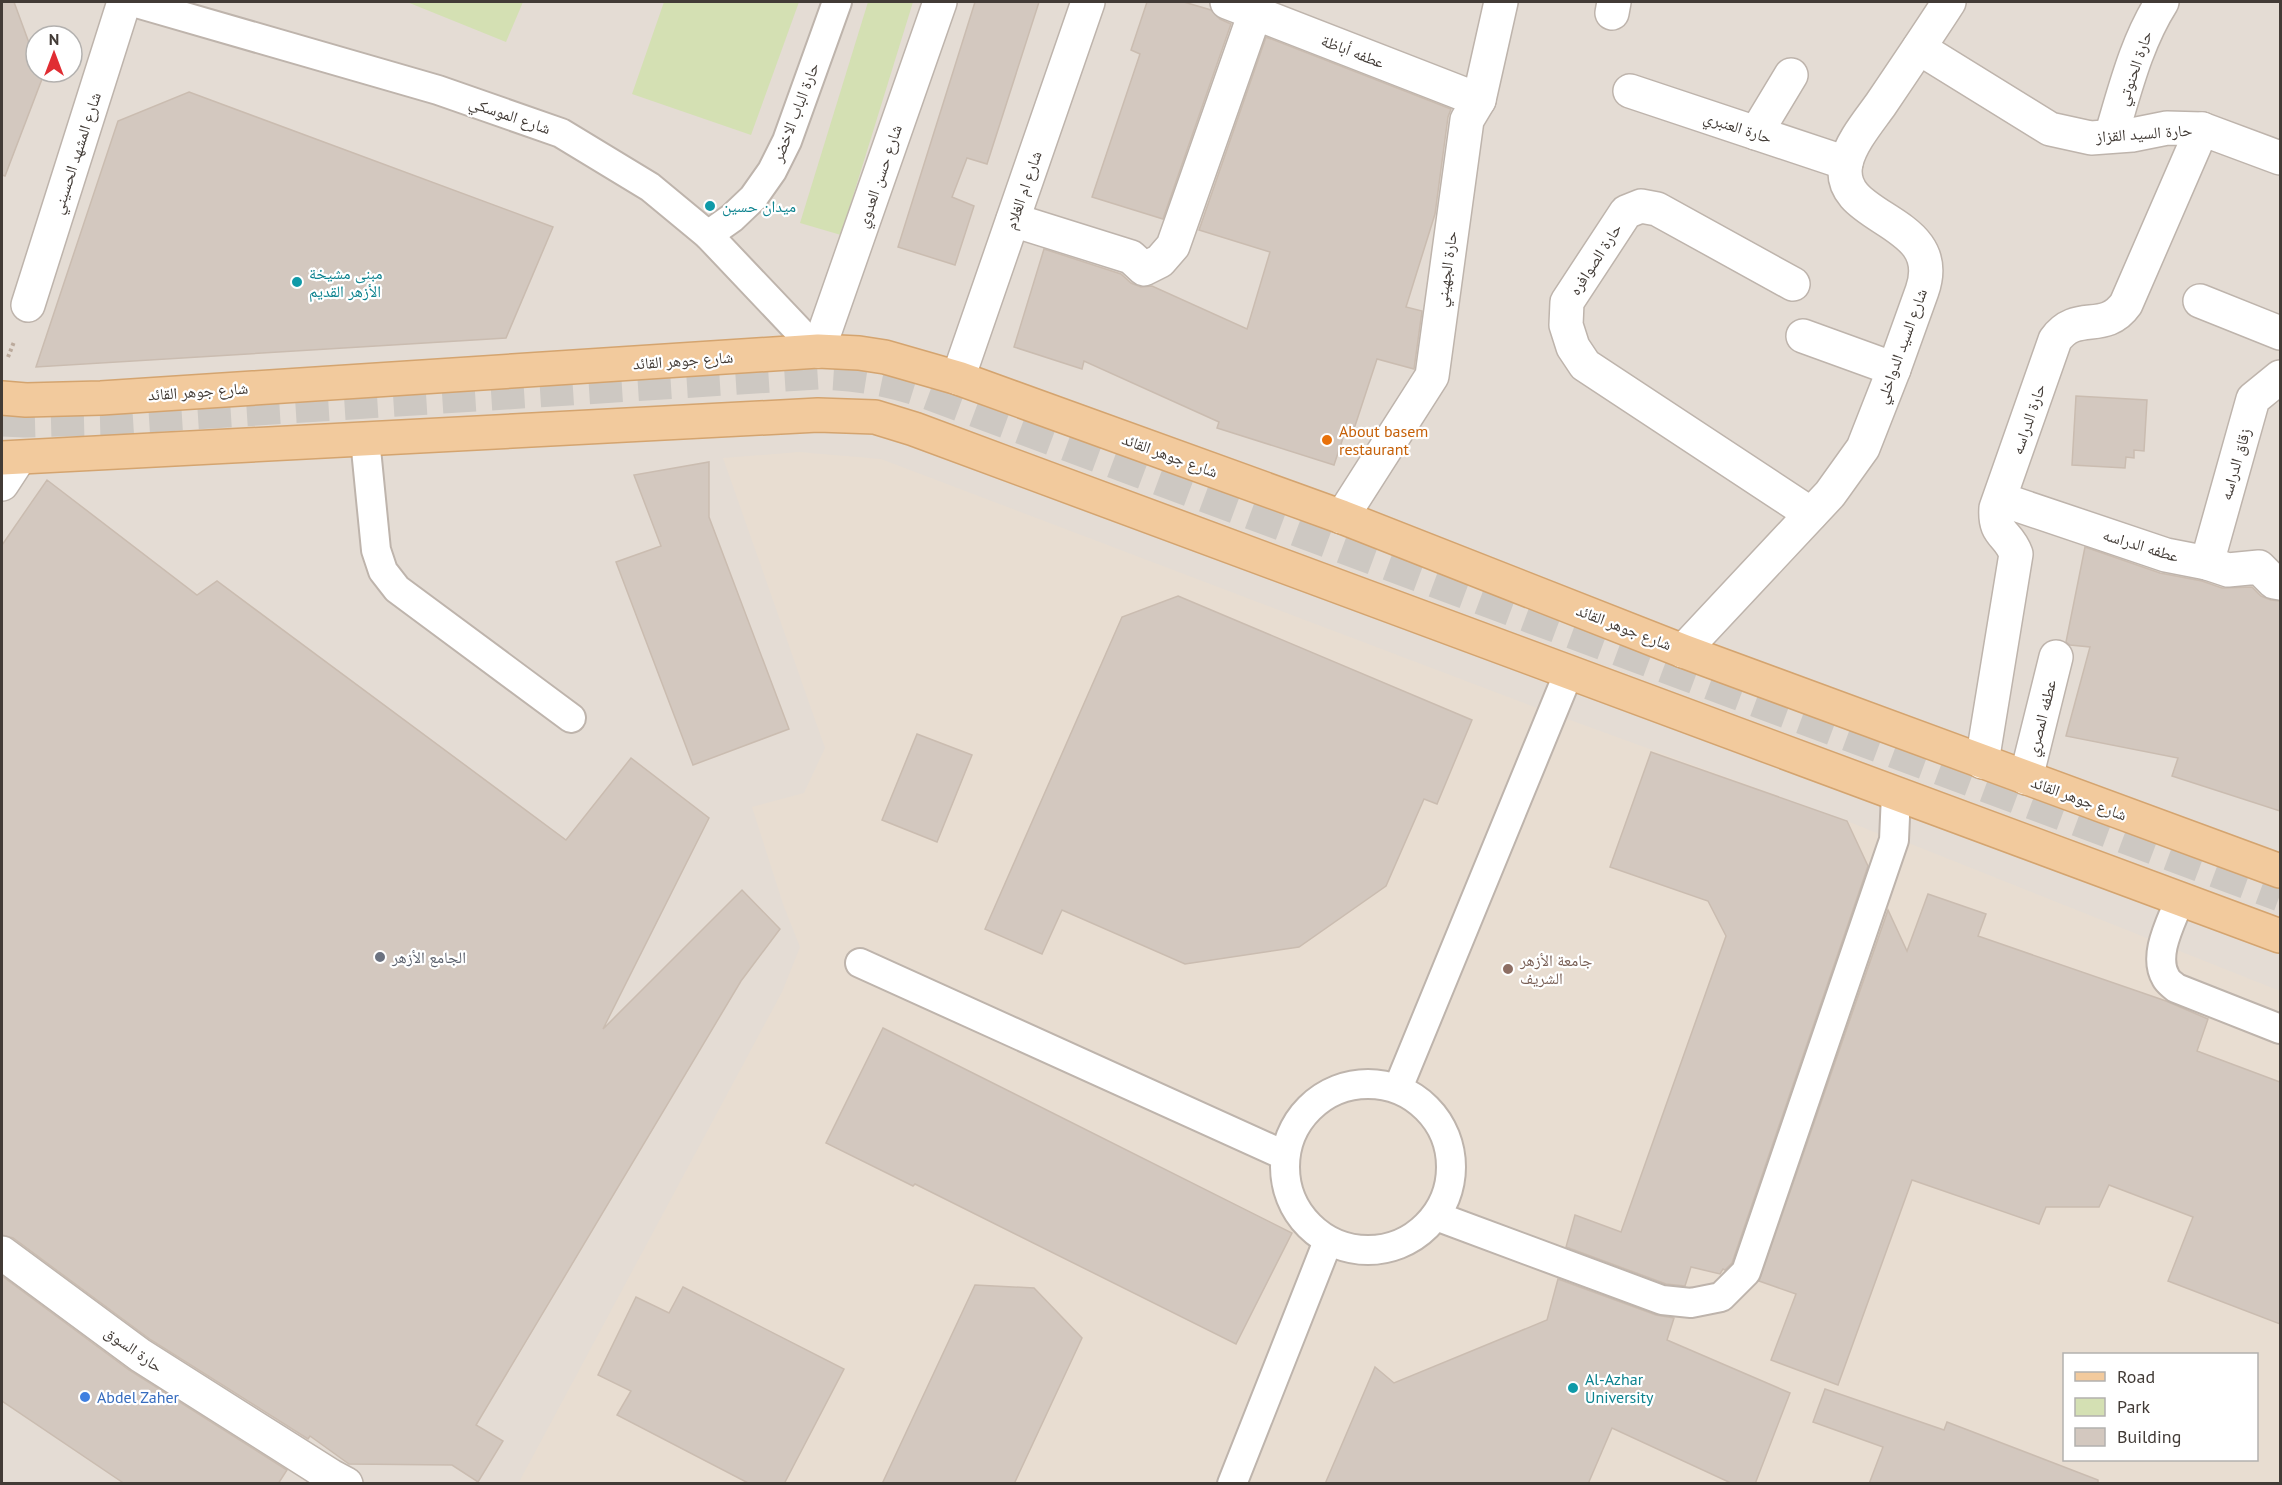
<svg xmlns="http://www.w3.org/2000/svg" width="2282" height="1485" viewBox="0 0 2282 1485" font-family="'PT Sans','Noto Naskh Arabic',sans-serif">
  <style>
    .residential { fill: #e4dcd4; fill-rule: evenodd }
    .education { fill: #e8ddd1; fill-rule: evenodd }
    .green { fill: #d4e0b3 }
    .building { fill: #d3c8bf; stroke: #cabcb0; stroke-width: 1.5 }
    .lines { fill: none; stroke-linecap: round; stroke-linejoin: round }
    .primary-tunnel { stroke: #cdc8c2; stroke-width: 33; stroke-dasharray: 33 16; stroke-linecap: butt }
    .lane-casing { stroke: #beb4ac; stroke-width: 32 }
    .street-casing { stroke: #beb4ac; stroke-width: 36 }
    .primary-casing { stroke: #d4a46f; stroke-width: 36 }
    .path { stroke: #bbaa9c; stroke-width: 4; stroke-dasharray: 3 3; stroke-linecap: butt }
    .lane { stroke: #fff; stroke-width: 28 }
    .street { stroke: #fff; stroke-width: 33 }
    .primary { stroke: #f2ca9d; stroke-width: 33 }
    .culture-dot { fill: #0f9aa8; stroke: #fff; stroke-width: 2 }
    .food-dot { fill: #e8710a; stroke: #fff; stroke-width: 2 }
    .worship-dot { fill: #6b7280; stroke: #fff; stroke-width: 2 }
    .education-dot { fill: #8d6e63; stroke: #fff; stroke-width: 2 }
    .shop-dot { fill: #3f7fe0; stroke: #fff; stroke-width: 2 }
    .labels { text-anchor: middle; stroke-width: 4.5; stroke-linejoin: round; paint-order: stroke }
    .street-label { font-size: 16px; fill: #423b36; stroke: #fff }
    .culture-label { font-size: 16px; fill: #0d838f; stroke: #fff; text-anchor: start }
    .food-label { font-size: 16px; fill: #c56008; stroke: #fff; text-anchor: start }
    .worship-label { font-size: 16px; fill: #5b616d; stroke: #fff; text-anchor: start }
    .education-label { font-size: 16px; fill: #785e54; stroke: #fff; text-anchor: start }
    .shop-label { font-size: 16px; fill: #366cbe; stroke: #fff; text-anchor: start }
  </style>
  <rect width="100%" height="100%" fill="#f0ebe5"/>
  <!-- residential -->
  <path class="residential" d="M2,2H2280V1483L2,1484ZM36,36H72V72H36ZM2064,1354H2256V1460H2064Z"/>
  <!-- education -->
  <path class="education" d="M798,452L881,459L1529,705L1847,821L1894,840L1906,842L2280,991V1483L518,1484L782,992L800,947L783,904L752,807L804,793L825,748L723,458ZM2064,1354H2256V1460H2064Z"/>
  <!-- green -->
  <g class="green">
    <polygon points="407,2 523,2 506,42"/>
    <polygon points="664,2 799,2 751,135 632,94"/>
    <polygon points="868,2 913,2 841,235 800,223"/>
  </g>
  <!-- building -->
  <g class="building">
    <polygon points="2,2 14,2 36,62 36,72 39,72 42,79 5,176 2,175"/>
    <polygon points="975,2 1039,2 987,164 967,158 952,197 974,206 955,265 898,247"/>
    <polygon points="1147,2 1184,2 1211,10 1220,19 1231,24 1163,219 1092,197 1140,54 1131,50"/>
    <polygon points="1266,37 1451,109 1448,117 1435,214 1406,307 1422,311 1414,369 1377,359 1354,429 1347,426 1334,465 1217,428 1219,422 1084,361 1082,369 1014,347 1044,249 1121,274 1131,283 1141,287 1152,286 1247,329 1270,252 1199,230"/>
    <polygon points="189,92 553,227 506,338 36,367 118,121"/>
    <polygon points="2076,396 2147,400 2144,451 2134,450 2134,458 2126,457 2125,468 2072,465"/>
    <polygon points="709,462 709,517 789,729 693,765 616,562 661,546 634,475"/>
    <polygon points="47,480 197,595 217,581 566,840 631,758 709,818 603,1029 742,890 780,929 741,981 476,1425 503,1441 478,1482 452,1465 349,1464 310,1436 308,1439 151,1340 13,1238 2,1235 2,545"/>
    <polygon points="2085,547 2160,573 2202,581 2222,588 2252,587 2261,596 2271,600 2280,601 2280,811 2172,776 2178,758 2066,736 2090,647 2070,645 2066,642"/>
    <polygon points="1178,596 1472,720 1437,804 1424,799 1386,886 1299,947 1185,964 1062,910 1042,954 985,929 1122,617"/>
    <polygon points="917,734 972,755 937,842 882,820"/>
    <polygon points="1651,752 1847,821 1868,866 1732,1263 1725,1270 1723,1269 1720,1274 1691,1267 1685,1286 1666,1284 1566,1247 1575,1215 1621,1232 1726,936 1708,901 1610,867"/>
    <polygon points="1928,894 1986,914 1978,936 2166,1001 2208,1019 2197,1051 2280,1082 2280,1324 2168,1281 2193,1217 2109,1185 2099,1207 2046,1207 2039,1224 1912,1180 1838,1385 1771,1360 1796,1294 1759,1281 1888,910 1907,951"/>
    <polygon points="883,1028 1292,1233 1236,1344 915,1184 913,1186 826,1143"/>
    <polygon points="2,1276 129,1370 287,1470 278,1484 125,1484 2,1401"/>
    <polygon points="1558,1279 1656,1315 1674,1318 1667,1340 1790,1393 1755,1484 1733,1484 1612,1428 1588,1484 1325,1484 1375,1367 1394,1383 1547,1320"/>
    <polygon points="975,1285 1034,1288 1082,1338 1014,1484 882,1484"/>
    <polygon points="683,1287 844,1369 784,1484 750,1484 617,1415 631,1391 598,1375 636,1297 669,1313"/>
    <polygon points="1825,1389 1944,1430 1947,1422 2098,1480 2098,1484 1869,1484 1883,1447 1813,1422"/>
  </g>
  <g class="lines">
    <!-- primary-tunnel -->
    <path class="primary-tunnel" d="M2,420L25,421L102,419L818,373C857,374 891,380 928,393L2280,895"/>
    <!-- lane casing -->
    <g class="lane-casing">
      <g id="lane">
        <polyline points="133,2 438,90 561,133 650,187 708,235 818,351"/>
        <polyline points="708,235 732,218 753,198 772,171 787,141 837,2"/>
        <polyline points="365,439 376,550 383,571 397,589 571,718"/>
        <path d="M2180,899C2172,921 2152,955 2166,978C2168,982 2173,985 2176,988L2280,1029"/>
        <polyline points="860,963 1284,1155"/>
        <circle cx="1368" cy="1167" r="83"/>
        <polyline points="1398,1088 1569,672"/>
        <polyline points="1436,1216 1662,1300 1691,1303 1721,1297 1746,1272 1894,840 1896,794"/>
        <polyline points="1232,1484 1328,1241"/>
      </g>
    </g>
    <!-- street casing -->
    <g class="street-casing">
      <g id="street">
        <polyline points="1227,2 1479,100"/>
        <polyline points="1612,13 1614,2"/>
        <polyline points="1919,48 2050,129 2091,138 2132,135 2167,128 2202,129 2280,158"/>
        <polyline points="1630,91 1846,163"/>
        <polyline points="1756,133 1791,75"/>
        <path d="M2111,136C2125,90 2136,43 2162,2"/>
        <polyline points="1013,220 1131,257 1144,269 1160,261 1173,246 1255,13"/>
        <polyline points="1793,284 1657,209 1641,206 1626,212 1567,302 1566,325 1573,347 1585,365 1811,514"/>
        <polyline points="2200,301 2280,333"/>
        <polyline points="28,305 124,2"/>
        <polyline points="1803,336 1894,369"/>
        <polyline points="818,351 940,2"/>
        <polyline points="958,378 1088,2"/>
        <polyline points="2,484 19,458"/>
        <polyline points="2000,499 2166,555 2207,563 2228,570 2259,567 2274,582 2280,583"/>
        <polyline points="1342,517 1432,376 1467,120 1479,100 1501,2"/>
        <polyline points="2207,563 2253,399 2280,377"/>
        <path d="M1683,651L1830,494L1863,448L1894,369L1922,291C1948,217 1833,222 1846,163C1851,142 1869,121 1881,104C1904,70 1927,36 1949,2"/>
        <path d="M1982,762L2016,554C2008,532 1994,536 1996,508L2055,340C2077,309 2104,335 2126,304L2202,129"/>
        <polyline points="2026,778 2056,657"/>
        <polyline points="2,1253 140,1355 331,1476 346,1484"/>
      </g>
    </g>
    <!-- primary casing -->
    <g class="primary-casing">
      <g id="primary">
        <polyline points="2,398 26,400 101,398 818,351 859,353 885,357 958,378 1342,517 1683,651 2280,871"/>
        <polyline points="2,458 818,415 875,417 914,429 2280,936"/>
      </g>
    </g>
    <!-- path -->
    <polyline class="path" points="8,357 14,342"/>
    <!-- lane -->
    <use href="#lane" class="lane"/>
    <!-- street -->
    <use href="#street" class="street"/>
    <!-- primary -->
    <use href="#primary" class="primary"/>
  </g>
  <!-- markers -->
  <g class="culture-dot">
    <circle cx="710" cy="206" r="6"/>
    <circle cx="297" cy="282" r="6"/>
    <circle cx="1573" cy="1388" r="6"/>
  </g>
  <circle class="food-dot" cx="1327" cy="440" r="6"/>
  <circle class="worship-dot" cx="380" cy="957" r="6"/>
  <circle class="education-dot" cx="1508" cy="969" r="6"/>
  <circle class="shop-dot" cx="85" cy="1397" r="6"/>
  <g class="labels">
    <!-- street labels -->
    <g class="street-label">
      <text transform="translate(1353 51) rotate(21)" y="6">عطفه أباظة</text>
      <text transform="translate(2134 68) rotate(-71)" y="6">حارة الحنوتي</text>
      <text transform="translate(795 112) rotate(-69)" y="6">حارة الباب الاخضر</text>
      <text transform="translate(510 115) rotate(19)" y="6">شارع الموسكي</text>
      <text transform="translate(1738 127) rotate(18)" y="6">حارة العنبري</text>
      <text transform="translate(2144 133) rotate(-4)" y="6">حارة السيد القزاز</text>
      <text transform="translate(76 153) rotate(-72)" y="6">شارع المشهد الحسيني</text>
      <text transform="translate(879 176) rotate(-71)" y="6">شارع حسن العدوي</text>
      <text transform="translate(1023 190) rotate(-71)" y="6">شارع ام الغلام</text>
      <text transform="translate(1595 259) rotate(-57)" y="6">حارة الصوافره</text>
      <text transform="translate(1446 269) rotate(-82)" y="6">حارة الجهيني</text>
      <text transform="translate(1901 346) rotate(-70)" y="6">شارع السيد الدواخلي</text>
      <text transform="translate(683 360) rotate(-4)" y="6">شارع جوهر القائد</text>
      <text transform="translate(198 391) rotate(-4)" y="6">شارع جوهر القائد</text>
      <text transform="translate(2028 419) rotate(-71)" y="6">حارة الدراسه</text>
      <text transform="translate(1170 455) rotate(20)" y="6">شارع جوهر القائد</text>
      <text transform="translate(2235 464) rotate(-74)" y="6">زقاق الدراسه</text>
      <text transform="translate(2141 545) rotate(17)" y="6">عطفه الدراسه</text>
      <text transform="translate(1624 627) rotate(21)" y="6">شارع جوهر القائد</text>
      <text transform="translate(2041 718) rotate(-76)" y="6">عطفه المصري</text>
      <text transform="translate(2079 798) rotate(20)" y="6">شارع جوهر القائد</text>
      <text transform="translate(134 1349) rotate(35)" y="6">حارة السوق</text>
    </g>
    <!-- culture labels -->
    <g class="culture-label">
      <text x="722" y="212">ميدان حسين</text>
      <text x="309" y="279">مبنى مشيخة<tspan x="309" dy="18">الأزهر القديم</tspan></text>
      <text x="1585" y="1385">Al-Azhar<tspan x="1585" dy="18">University</tspan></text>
    </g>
    <!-- food labels -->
    <g class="food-label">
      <text x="1339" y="437">About basem<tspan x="1339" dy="18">restaurant</tspan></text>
    </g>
    <!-- worship labels -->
    <g class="worship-label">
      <text x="392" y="963">الجامع الأزهر</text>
    </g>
    <!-- education labels -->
    <g class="education-label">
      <text x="1520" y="966">جامعة الأزهر<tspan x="1520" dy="18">الشريف</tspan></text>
    </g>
    <!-- shop labels -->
    <g class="shop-label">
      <text x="97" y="1403">Abdel Zaher</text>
    </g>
  </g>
  <!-- border -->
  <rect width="2282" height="1485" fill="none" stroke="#423b36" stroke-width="6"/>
  <!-- legend -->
  <rect x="2063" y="1353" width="195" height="108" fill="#ffffff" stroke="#b3b1af" stroke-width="1.5"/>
  <rect x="2075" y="1372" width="30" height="9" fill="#f2ca9d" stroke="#b3b1af" stroke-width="1.5"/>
  <text x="2117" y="1383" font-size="18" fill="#423b36">Road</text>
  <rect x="2075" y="1398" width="30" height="18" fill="#d4e0b3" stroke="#b3b1af" stroke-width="1.5"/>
  <text x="2117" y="1413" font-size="18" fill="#423b36">Park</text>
  <rect x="2075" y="1428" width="30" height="18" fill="#d3c8bf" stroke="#b3b1af" stroke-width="1.5"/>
  <text x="2117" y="1443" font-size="18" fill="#423b36">Building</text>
  <!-- north arrow -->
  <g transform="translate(54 54)"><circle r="28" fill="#ffffff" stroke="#b3b1af" stroke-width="1.5"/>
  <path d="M0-4.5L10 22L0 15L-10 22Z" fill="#e02d33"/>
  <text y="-9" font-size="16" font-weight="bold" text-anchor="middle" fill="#423b36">N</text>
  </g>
</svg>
